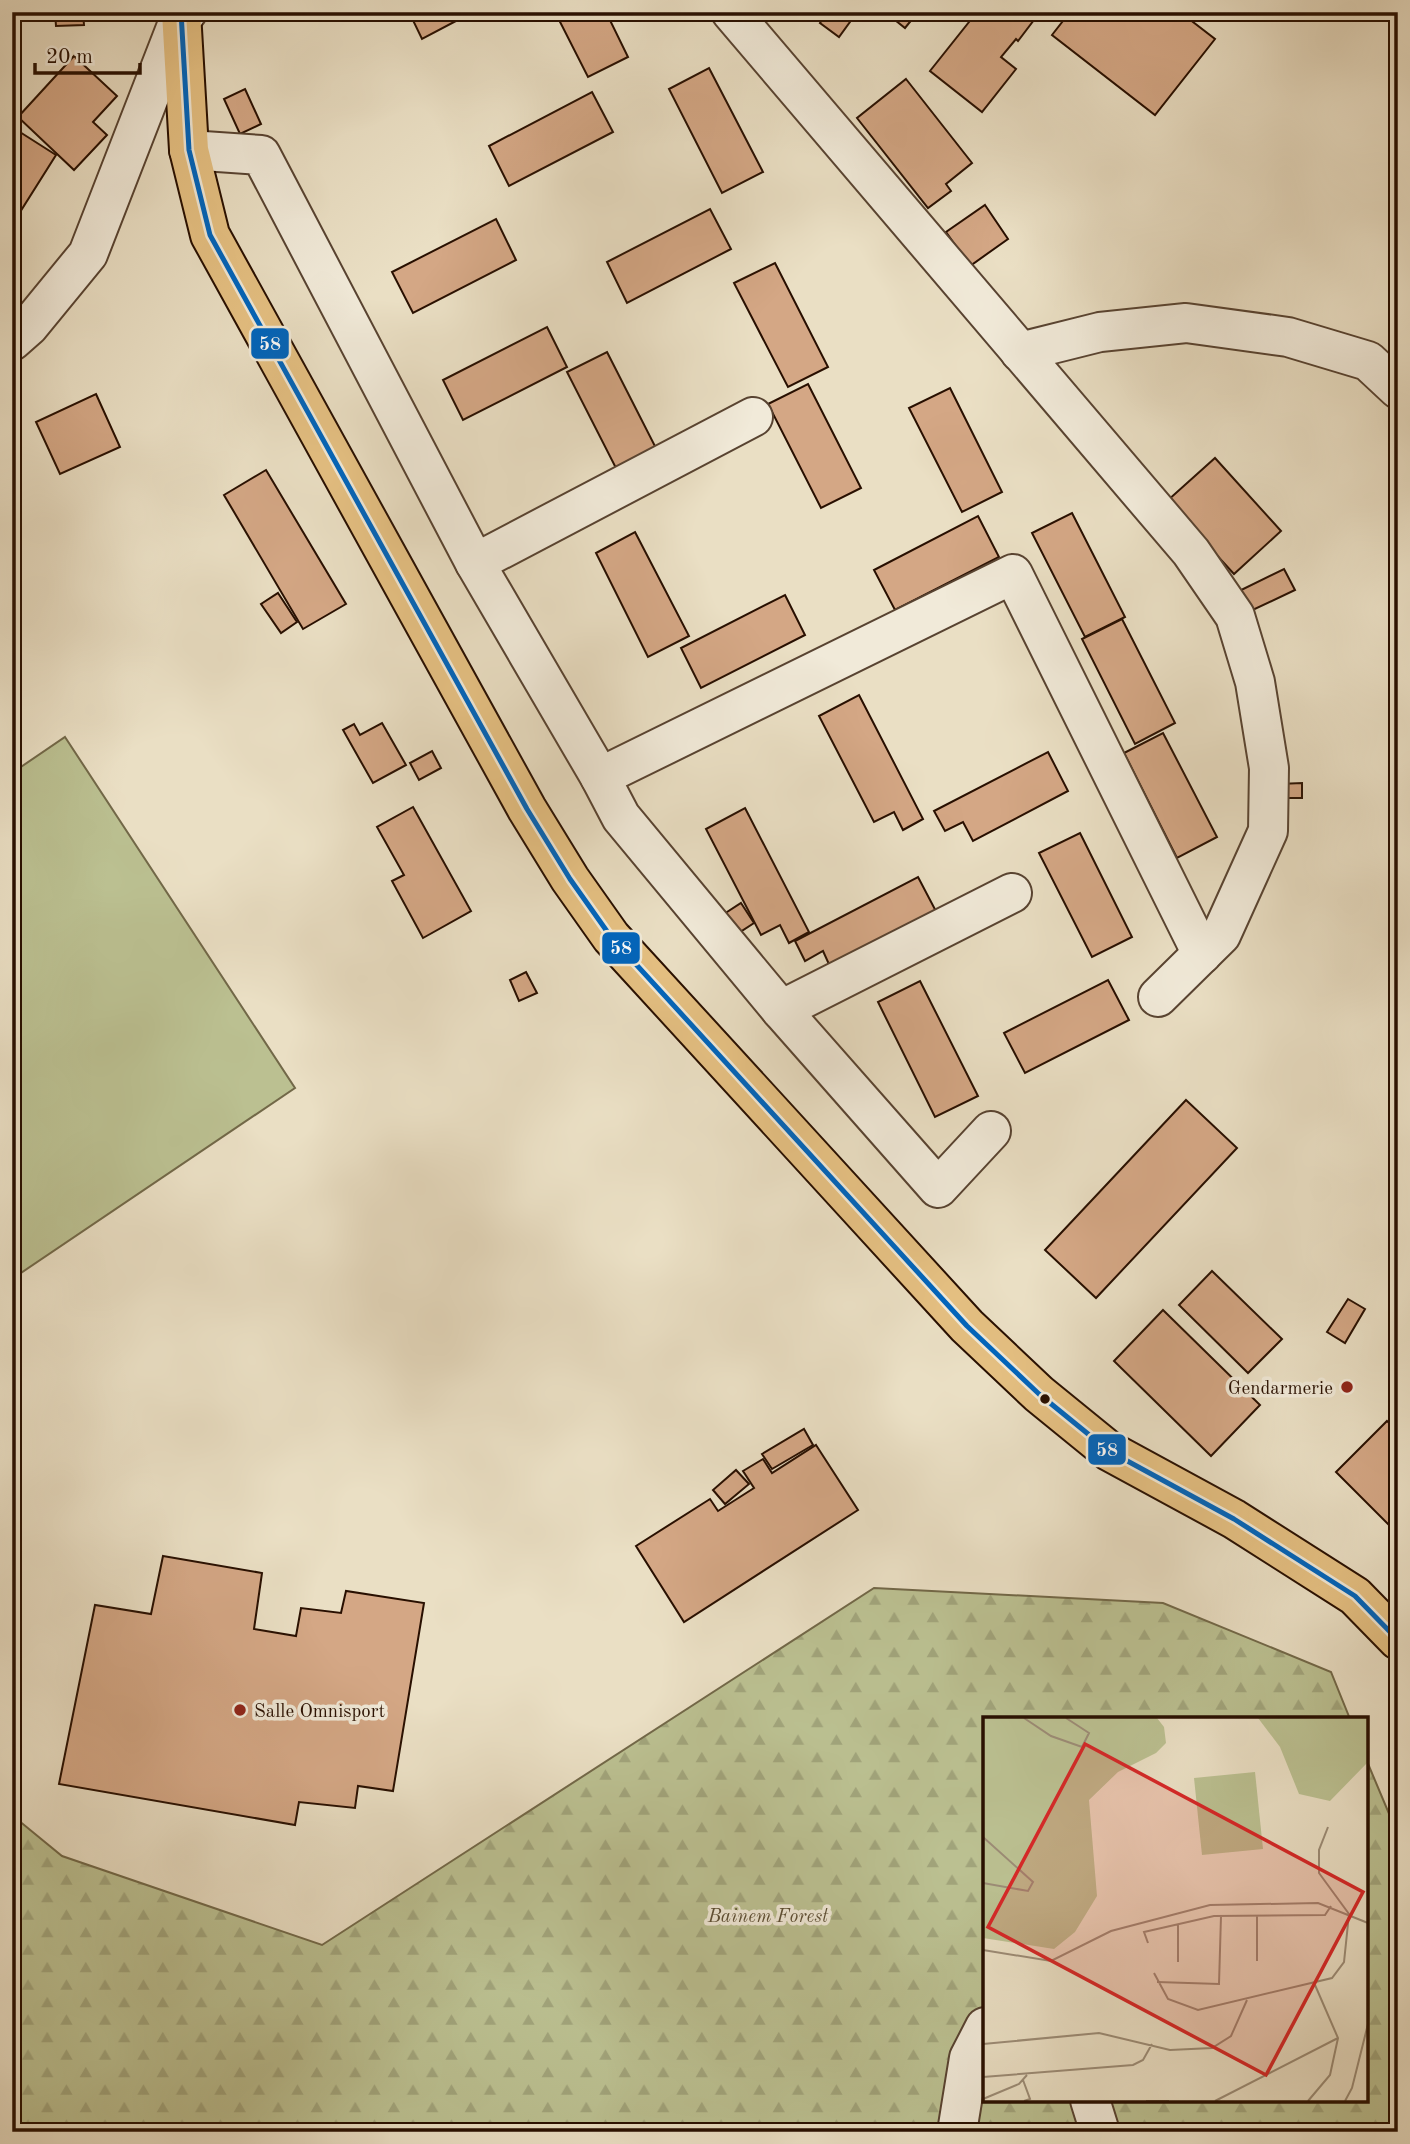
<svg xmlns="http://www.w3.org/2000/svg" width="1410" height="2144" viewBox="0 0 1410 2144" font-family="'Old Standard TT',serif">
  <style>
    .forest { fill: url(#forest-firs); stroke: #726848; stroke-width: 2 }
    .green { fill: #bbc091; stroke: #726848; stroke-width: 2 }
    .building { fill: #d4a785; stroke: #280f00; stroke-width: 2 }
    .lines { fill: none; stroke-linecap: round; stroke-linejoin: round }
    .minor-casing { stroke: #584331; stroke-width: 42 }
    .major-casing { stroke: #280f00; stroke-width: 42 }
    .minor { stroke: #f1ead9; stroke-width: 38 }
    .major { stroke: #e5c082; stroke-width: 38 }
    .bus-1-casing { stroke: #f1ead9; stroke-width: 10 }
    .bus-1 { stroke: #0065bd; stroke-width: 5 }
    .poi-dot { fill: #8f2418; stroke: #f1ead9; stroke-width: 2.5 }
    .bus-dot { fill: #280f00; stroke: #f1ead9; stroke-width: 2.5 }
    .labels { text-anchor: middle; stroke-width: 7; stroke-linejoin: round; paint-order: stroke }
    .poi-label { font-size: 19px; fill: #280f00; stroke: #f1ead9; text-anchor: end }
    .park-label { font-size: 19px; font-style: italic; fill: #5b4d33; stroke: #f1ead9 }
    .inset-road { fill: none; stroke: #9c8c76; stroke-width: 2 }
    .view { fill: #d62828; fill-opacity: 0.15; stroke: #d62828; stroke-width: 3.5 }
    .inset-edge { fill: none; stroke: #280f00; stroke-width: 3.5 }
    .line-badge { stroke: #f1ead9; stroke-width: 2.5 }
    .badge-label { font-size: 19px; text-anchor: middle; font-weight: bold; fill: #fff }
  </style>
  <defs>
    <pattern id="forest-firs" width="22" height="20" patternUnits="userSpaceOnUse" patternTransform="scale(1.75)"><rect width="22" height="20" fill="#bbc091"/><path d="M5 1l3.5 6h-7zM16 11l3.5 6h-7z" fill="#a1a47b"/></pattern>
  </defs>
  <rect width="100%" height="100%" fill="#eadfc4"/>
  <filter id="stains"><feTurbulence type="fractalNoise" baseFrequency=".00286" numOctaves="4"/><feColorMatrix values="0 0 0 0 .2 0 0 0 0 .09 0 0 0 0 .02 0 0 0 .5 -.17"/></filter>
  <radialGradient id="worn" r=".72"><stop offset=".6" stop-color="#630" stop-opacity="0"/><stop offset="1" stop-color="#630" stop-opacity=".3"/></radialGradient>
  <!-- forest -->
  <polygon class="forest" points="874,1588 1163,1603 1331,1672 1350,1719 985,1719 985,2100 1366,2100 1366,1759 1398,1835 1398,2132 12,2132 12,1815 62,1856 322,1945"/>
  <!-- green -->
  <polygon class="green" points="65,737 295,1088 12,1279 12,773"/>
  <!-- building -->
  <g class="building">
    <polygon points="55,12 83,12 84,25 56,26"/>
    <polygon points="409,12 473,12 422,39"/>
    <polygon points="555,12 606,12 628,57 588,77"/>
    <polygon points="828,12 851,12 855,15 839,37 820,23"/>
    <polygon points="885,12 918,12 905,28"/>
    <polygon points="977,12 1040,12 1018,41 1016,39 1001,57 1016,69 982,112 930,71"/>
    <polygon points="1070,12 1180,12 1215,39 1155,115 1052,35"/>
    <polygon points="74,56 117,96 93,122 107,135 74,170 18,117"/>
    <polygon points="709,68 763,172 722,193 669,89"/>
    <polygon points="906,79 972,163 946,184 951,191 928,208 857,118"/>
    <polygon points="245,89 261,124 240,134 224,99"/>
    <polygon points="592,92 613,132 509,186 489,146"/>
    <polygon points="12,127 56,155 15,220 12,218"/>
    <polygon points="985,205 1008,239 970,266 946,232"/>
    <polygon points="710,209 731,249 627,303 607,262"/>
    <polygon points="496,219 516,260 413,313 392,272"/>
    <polygon points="775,263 828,367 788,387 734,283"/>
    <polygon points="547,327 567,367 463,420 443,380"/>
    <polygon points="607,352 660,456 620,476 567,372"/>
    <polygon points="808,384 861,488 821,508 768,404"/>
    <polygon points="950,388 1002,492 962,512 909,408"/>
    <polygon points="96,394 120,447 60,474 36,422"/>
    <polygon points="1215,458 1281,531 1234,574 1167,501"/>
    <polygon points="266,470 346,604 303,629 224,495"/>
    <polygon points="1072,513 1125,617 1085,637 1032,533"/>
    <polygon points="978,516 999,557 895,610 874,570"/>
    <polygon points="635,532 689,636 648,657 596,553"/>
    <polygon points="1284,569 1295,590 1242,615 1231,595"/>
    <polygon points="278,593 297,622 281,633 261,604"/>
    <polygon points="785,595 805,635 701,688 681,648"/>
    <polygon points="1122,619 1175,723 1135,744 1082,639"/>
    <polygon points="859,695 923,819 903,830 894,812 874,822 819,716"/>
    <polygon points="382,723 406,765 373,783 343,730 354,724 360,735"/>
    <polygon points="1163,733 1217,837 1177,858 1124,753"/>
    <polygon points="432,751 441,768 419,780 410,763"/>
    <polygon points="1048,752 1068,791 973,841 963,822 945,831 934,811"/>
    <polygon points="1302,783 1302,798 1280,798 1279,784"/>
    <polygon points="413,807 471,911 423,938 392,881 404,875 377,827"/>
    <polygon points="745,808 809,932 789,943 780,925 761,935 706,829"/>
    <polygon points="1080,833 1132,937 1092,957 1039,853"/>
    <polygon points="918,877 939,917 832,971 823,951 805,961 795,941"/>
    <polygon points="741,903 754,923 737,934 724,914"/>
    <polygon points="526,972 537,993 519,1001 510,980"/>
    <polygon points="1108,980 1129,1020 1025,1073 1004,1033"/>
    <polygon points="920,981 978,1096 935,1117 878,1002"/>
    <polygon points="1186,1100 1237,1148 1096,1298 1045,1250"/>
    <polygon points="1212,1271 1282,1339 1248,1373 1179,1305"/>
    <polygon points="1348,1299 1365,1309 1345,1343 1327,1332"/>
    <polygon points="1163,1310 1260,1405 1211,1456 1114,1361"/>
    <polygon points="1387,1421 1398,1431 1398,1534 1336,1472"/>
    <polygon points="804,1429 813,1445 772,1469 762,1454"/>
    <polygon points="816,1445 858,1510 684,1622 636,1546 710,1499 718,1511 754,1488 743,1471 763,1459 772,1473"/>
    <polygon points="736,1470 749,1484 725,1504 713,1490"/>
    <polygon points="163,1556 262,1573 254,1629 296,1636 301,1608 341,1613 346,1591 424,1603 393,1791 358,1786 355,1808 299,1802 295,1825 59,1784 95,1605 151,1614"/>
  </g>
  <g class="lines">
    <!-- minor casing -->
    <g class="minor-casing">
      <g id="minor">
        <polyline points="731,12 1191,552 1235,616 1255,682 1269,768 1268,831 1221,935 1158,997"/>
        <polyline points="189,150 261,155 475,563 600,777 621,817 781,1010 938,1188 991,1131"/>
        <polyline points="12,341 29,326 88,254 181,15 187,12"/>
        <polyline points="1020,352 1100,332 1186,323 1288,337 1368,361 1398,389"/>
        <polyline points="475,563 753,417"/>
        <polyline points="600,777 1013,574 1202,954"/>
        <polyline points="781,1010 1012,893"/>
        <polyline points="1090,2100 1100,2132"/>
        <polyline points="957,2132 969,2058 985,2027"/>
      </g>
    </g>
    <!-- major casing -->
    <g class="major-casing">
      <polyline id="major" points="181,12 189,150 210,235 527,809 570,879 611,937 967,1326 1039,1394 1109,1451 1234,1519 1355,1596 1398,1640"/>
    </g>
    <!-- minor -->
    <use href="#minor" class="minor"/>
    <!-- major -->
    <use href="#major" class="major"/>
    <!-- bus-1 casing -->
    <g class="bus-1-casing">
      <polyline id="bus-1" points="181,12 189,150 210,235 527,809 570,879 611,937 967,1326 1039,1394 1109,1451 1234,1519 1355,1596 1398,1640"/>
    </g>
    <!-- bus-1 -->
    <use href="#bus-1" class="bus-1"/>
  </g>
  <!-- markers -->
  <g class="poi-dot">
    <circle cx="1347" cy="1387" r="7"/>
    <circle cx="240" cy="1710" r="7"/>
  </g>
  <circle class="bus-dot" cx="1045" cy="1399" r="6"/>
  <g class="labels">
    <!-- poi labels -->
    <g class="poi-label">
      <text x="1333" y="1394">Gendarmerie</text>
      <text x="254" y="1717" text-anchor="start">Salle Omnisport</text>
    </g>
    <!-- park labels -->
    <g class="park-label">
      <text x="768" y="1922">Bainem Forest</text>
    </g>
  </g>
  <!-- overview -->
  <g transform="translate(983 1717)">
    <rect width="385" height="385" fill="#eadfc4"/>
    <path d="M0,1H174L181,10L183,26L173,36L135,55L106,83L114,179L92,215L71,232L0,221ZM275,1H385V45L347,84L316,77L297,30Z" fill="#bbc091"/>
    <path d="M272,55L280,132L219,138L211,61Z" fill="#bbc091"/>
    <path class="inset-road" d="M41,1L68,19L99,30L106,16L83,1M0,120L50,165L45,174L0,166M165,226L161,215L231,199L342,198L348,189M0,233L68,244L128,214L227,188L335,186L385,206M274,244V198M195,245V207M171,256L185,282L215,293L349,261L361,245L366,197L336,156V133L345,110M174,265L236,267L238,199M0,327L116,316L187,333L229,331L248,319L264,283M0,360L150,348L160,343L169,327M40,363L47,382L41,384M0,382L36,367L44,358M163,384H186M232,384L355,321M325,384L347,358L355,321L332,268M362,384L369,371L385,307"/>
    <path class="view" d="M102,27L380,175L283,358L5,210Z"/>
    <rect width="385" height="385" class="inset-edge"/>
  </g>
  <g class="line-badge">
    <rect x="250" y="327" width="40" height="33" rx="7" fill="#0065bd"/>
    <rect x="601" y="931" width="40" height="34" rx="7" fill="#0065bd"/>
    <rect x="1087" y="1433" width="40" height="33" rx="7" fill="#0065bd"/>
  </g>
  <g class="badge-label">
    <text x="270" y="350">58</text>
    <text x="621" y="954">58</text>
    <text x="1107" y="1456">58</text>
  </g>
  <!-- margin -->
  <rect width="1410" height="2144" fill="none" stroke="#eadfc4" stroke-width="42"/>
  <rect x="14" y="14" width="1382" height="2116" fill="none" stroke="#280f00" stroke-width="3.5"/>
  <rect x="21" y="21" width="1368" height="2102" fill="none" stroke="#280f00" stroke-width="2"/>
  <!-- scale -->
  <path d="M35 63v10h105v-10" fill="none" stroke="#280f00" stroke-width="3.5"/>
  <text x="46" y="63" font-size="21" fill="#280f00" stroke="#f1ead9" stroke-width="5" paint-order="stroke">20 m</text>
  <rect width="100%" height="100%" filter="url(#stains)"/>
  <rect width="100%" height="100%" fill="url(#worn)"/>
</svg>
